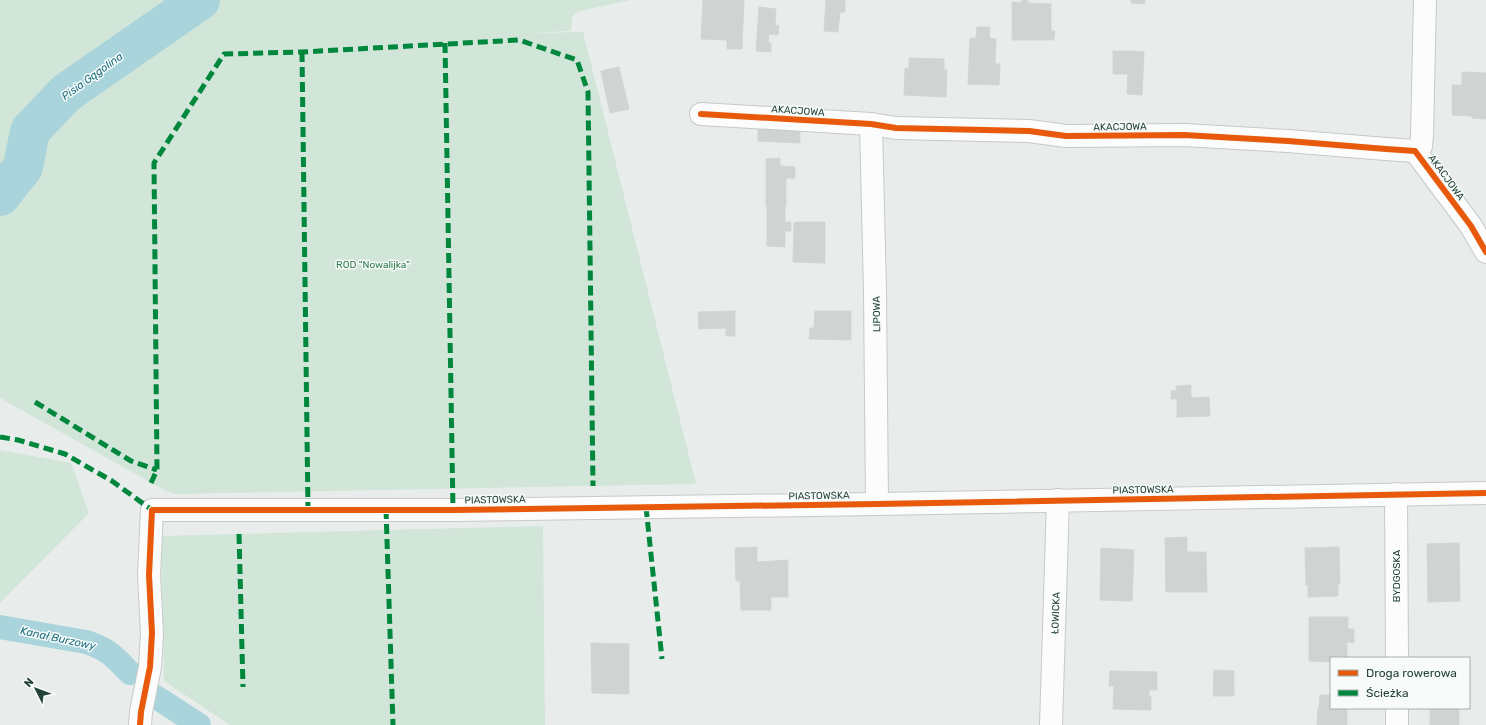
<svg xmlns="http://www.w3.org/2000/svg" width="1486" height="725" viewBox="0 0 1486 725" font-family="Rubik,sans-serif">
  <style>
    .green { fill: #d1e6d8 }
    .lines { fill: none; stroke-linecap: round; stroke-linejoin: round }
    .canal { stroke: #a9d4db; stroke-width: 24 }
    .river { stroke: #a9d4db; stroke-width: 40 }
    .building { fill: #cfd4d2; stroke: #d1d6d4 }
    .minor-casing { stroke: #c5cac8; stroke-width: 24 }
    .minor { stroke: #fcfcfc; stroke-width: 22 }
    .quiet { stroke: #00873e; stroke-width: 5; stroke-dasharray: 10 5; stroke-linecap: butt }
    .cycleway-casing { stroke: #f7fbf9; stroke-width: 8 }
    .cycleway { stroke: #e8590c; stroke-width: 6 }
    .labels { text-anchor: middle; stroke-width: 3; stroke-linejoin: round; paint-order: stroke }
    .street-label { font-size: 10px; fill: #24423a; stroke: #f7fbf9 }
    .park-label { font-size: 10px; fill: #2d7a4b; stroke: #f7fbf9 }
    .water-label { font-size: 11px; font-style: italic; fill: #1c6f80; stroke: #f7fbf9 }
  </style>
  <rect width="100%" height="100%" fill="#e8edeb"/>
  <!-- green -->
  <g class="green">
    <polygon points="0,0 630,0 576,12 572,17 571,31 526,33 583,32 696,484 176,494 166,491 0,398"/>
    <polygon points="0,450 71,463 89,513 0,603"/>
    <polygon points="543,526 545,725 230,725 164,681 161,536"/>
  </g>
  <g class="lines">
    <!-- canal -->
    <g class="canal">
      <path d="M0,627L86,642C108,649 114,656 130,673"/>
      <polyline points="156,697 199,725"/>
    </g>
    <!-- river -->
    <polyline class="river" points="0,196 23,167 30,131 66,93 200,0"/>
  </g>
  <!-- building -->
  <g class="building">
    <polygon points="703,0 744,0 742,49 727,49 727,40 701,39"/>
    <polygon points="826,0 845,0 845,12 840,12 838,32 824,31"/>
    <polygon points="1022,0 1028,0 1027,40 1012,40 1012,2 1021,3"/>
    <polygon points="1131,0 1145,0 1145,4 1131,3"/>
    <polygon points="1028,3 1051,4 1051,31 1055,31 1054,40 1027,40"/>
    <polygon points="759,7 776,9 775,25 779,26 778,35 769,34 768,43 771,43 771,52 756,51"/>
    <polygon points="977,27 990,27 989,38 996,39 995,64 1000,64 999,85 968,84 970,38 976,38"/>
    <polygon points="1113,51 1129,51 1128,74 1113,74"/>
    <polygon points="1129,51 1144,52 1142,95 1127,94"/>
    <polygon points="909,58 944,59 944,70 947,70 946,97 904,95 905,68 909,68"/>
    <polygon points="619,67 629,109 610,113 601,71"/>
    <polygon points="1462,72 1486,73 1486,119 1472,118 1472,116 1452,115 1452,85 1462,85"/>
    <polygon points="758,126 800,130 800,143 758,141"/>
    <polygon points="780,158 780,166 795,167 795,178 786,178 786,206 766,206 766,159"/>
    <polygon points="767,206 785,206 785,222 791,222 791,231 785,231 785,247 767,246"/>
    <polygon points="794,222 825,222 825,263 793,262"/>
    <polygon points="735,311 735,336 726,336 726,328 699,329 698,312"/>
    <polygon points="815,311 851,311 851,340 809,339 810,328 814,328"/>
    <polygon points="1191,385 1191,398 1209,397 1210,416 1177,417 1177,399 1171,399 1171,391 1177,390 1176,386"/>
    <polygon points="1187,537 1187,552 1206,552 1207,592 1166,592 1165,538"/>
    <polygon points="1459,543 1460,601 1428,602 1427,544"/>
    <polygon points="757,547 757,562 788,560 788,597 771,597 771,610 741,610 740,581 736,581 735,548"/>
    <polygon points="1339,547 1340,584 1338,584 1338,596 1308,597 1308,585 1306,585 1305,548"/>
    <polygon points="1101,548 1134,550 1132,601 1100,600"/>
    <polygon points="1309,617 1348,617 1348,629 1354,629 1354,643 1347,642 1347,658 1331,658 1331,662 1309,661"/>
    <polygon points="591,643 629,644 629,694 592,693"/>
    <polygon points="1214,670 1234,671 1234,696 1213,696"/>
    <polygon points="1110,671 1157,672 1157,690 1149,690 1149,696 1151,696 1151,710 1113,709 1114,686 1109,686"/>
    <polygon points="1320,695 1331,695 1331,708 1347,708 1347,725 1317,725 1318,707 1319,707"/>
    <rect x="1430" y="708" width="29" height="17"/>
  </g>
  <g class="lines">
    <!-- minor casing -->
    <g class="minor-casing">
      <g id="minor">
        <polyline points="701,114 871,124 896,128 1029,131 1066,136 1184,135 1288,141 1386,149 1415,151 1471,226 1486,252"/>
        <polyline points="871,124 875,292 877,504"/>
        <polyline points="1415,151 1421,146 1422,136 1425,0"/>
        <polyline points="1396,494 1397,658"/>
        <polyline points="1397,708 1397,725"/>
        <polyline points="140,725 141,712 150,667 152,633 149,575 152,510 453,510 877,504 1486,493"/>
        <polyline points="1051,725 1058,500"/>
      </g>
    </g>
    <!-- minor -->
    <use href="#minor" class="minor"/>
    <!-- quiet -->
    <g class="quiet">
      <polyline points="445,43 453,510"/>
      <polyline points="302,52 308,510"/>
      <polyline points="35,402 131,461 157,470"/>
      <polyline points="0,437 18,440 65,454 112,481 152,510"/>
      <polyline points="151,483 157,470 154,163 224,54 302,52 519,40 577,60 588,92 593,486"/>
      <polyline points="646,507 662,659"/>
      <polyline points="386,509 393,725"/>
      <polyline points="239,534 243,687"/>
    </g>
    <!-- cycleway casing -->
    <g class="cycleway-casing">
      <g id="cycleway">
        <polyline points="701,114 871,124 896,128 1029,131 1066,136 1184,135 1288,141 1386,149 1415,151 1471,226 1486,252"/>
        <polyline points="140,725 141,712 150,667 152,633 149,575 152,510 453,510 877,504 1486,493"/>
      </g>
    </g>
    <!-- cycleway -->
    <use href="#cycleway" class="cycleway"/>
  </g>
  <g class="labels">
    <!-- street labels -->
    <g class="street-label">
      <text transform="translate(798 110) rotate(4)" y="4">AKACJOWA</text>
      <text transform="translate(1120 126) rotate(-1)" y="4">AKACJOWA</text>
      <text transform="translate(1447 177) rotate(54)" y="4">AKACJOWA</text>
      <text transform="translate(876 314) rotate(-91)" y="4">LIPOWA</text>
      <text transform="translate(1143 489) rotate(-1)" y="4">PIASTOWSKA</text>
      <text transform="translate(819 495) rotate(-1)" y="4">PIASTOWSKA</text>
      <text transform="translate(495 499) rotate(-1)" y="4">PIASTOWSKA</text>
      <text transform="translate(1396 576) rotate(-90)" y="4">BYDGOSKA</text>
      <text transform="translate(1055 613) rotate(-88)" y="4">ŁOWICKA</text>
    </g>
    <!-- park labels -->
    <g class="park-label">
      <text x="373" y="268">ROD "Nowalijka"</text>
    </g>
    <!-- water labels -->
    <g class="water-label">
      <text transform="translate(92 76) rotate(-36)" y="4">Pisia Gągolina</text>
      <text transform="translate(58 638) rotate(12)" y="4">Kanał Burzowy</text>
    </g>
  </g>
  <!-- legend -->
  <rect x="1330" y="657" width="140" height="52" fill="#f7fbf9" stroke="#a3b1ad"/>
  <rect x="1338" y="670" width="20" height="6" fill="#e8590c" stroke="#a3b1ad"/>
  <text x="1366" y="677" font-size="12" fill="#24423a">Droga rowerowa</text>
  <rect x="1338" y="690" width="20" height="6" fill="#00873e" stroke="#a3b1ad"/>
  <text x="1366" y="697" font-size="12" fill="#24423a">Ścieżka</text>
  <!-- north arrow -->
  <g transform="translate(36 689) rotate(312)" stroke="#f7fbf9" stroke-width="3" paint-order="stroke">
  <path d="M0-3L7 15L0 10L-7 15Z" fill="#24423a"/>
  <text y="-6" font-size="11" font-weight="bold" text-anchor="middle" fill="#24423a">N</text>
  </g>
</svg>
